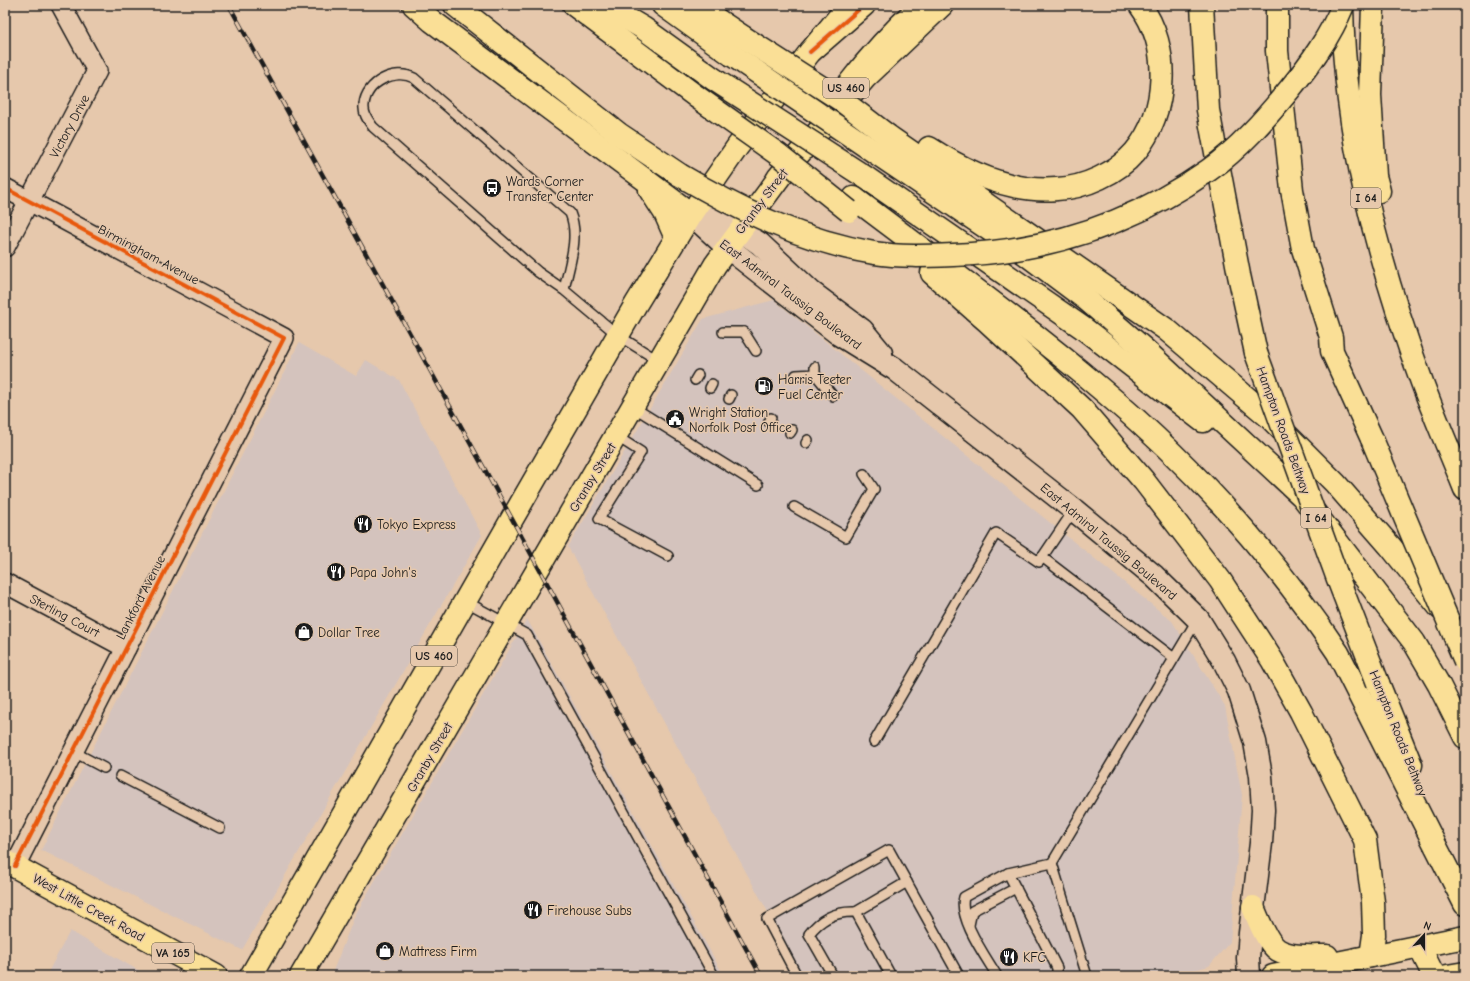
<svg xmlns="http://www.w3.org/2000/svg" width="1470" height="981" viewBox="0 0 1470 981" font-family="'Comic Neue',sans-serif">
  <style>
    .built { fill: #d4c3bd }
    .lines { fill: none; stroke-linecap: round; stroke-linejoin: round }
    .lane-casing { stroke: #1c1c1c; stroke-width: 12 }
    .street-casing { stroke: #1c1c1c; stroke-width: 22 }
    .secondary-casing { stroke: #1c1c1c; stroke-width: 25 }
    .primary-casing { stroke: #1c1c1c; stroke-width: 25 }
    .highway-casing { stroke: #1c1c1c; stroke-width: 25 }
    .lane { stroke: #e6c8ac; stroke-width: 9 }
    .street { stroke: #e6c8ac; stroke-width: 19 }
    .secondary { stroke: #e6c8ac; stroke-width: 22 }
    .primary { stroke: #fadf96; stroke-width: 22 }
    .highway { stroke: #fadf96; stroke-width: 22 }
    .rail-casing { stroke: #1c1c1c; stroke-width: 4.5 }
    .rail { stroke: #e6c8ac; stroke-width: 3; stroke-dasharray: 9; stroke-linecap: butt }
    .highway-bridge-casing { stroke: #1c1c1c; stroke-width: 25; stroke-linecap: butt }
    .highway-bridge { stroke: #fadf96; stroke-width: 22 }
    .cycleway-casing { stroke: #e6c8ac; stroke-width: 6 }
    .cycleway { stroke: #e8590c; stroke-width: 4 }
    .labels { text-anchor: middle; stroke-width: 3; stroke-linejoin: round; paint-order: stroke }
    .shield { fill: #e6c8ac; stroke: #595047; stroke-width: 1 }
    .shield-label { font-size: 12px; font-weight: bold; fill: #1c1c1c }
    .street-label { font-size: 13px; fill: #1c1c1c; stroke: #e6c8ac }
    .poi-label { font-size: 13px; fill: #1c1c1c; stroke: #e6c8ac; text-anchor: start }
  </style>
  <rect width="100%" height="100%" fill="#e6c8ac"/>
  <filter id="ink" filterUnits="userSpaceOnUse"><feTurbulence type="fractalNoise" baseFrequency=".025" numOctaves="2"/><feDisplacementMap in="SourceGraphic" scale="8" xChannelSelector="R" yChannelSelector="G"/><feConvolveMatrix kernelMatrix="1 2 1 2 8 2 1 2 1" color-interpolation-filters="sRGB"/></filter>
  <g filter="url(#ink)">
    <!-- built -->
    <g class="built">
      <polygon points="774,300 1172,621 1225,706 1242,795 1230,942 1209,966 1172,976 803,976 568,547 703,319"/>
      <polygon points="299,343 356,376 366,360 399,380 482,535 242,950 41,850"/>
      <polygon points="527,619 724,976 331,976 355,915"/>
      <polygon points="70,931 148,976 46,976"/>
    </g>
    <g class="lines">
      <!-- lane casing -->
      <g class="lane-casing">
        <g id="lane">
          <path d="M564,290C569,265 580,237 570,213L414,78C395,68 366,82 364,105C363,114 368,120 373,127L538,272L564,290L619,336L659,361"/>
          <polyline points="723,332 744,332"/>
          <polyline points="744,332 756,351"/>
          <polyline points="815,374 833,396"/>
          <polyline points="796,375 815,374 815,367"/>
          <polyline points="695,380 698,375"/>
          <polyline points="710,388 712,384"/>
          <polyline points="729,399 731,395"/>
          <polyline points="633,407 758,485"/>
          <polyline points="769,422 771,418"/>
          <polyline points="790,433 792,430"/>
          <polyline points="616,436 641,452 599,519 668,556"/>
          <polyline points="806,443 808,440"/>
          <polyline points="794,507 846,537 874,489 864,474"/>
          <polyline points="1042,557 1174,658"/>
          <polyline points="465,601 527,635 714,976"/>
          <polyline points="874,742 996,533 1039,562 1074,510"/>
          <polyline points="74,752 104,768"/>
          <polyline points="120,776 220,828"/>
          <polyline points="1052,863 1087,976"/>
          <polyline points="1008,873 1050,954 1057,968 1057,976"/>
          <polyline points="856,912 907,882"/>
          <polyline points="969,925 972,911 1016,888"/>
          <polyline points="797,976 767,919 889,850 959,976"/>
          <path d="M833,976L809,934C821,918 837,911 856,912L891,976"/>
          <path d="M997,976C986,957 958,919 964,897L1008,873L1052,863L1197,620"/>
        </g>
      </g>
      <!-- street casing -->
      <g class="street-casing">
        <g id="street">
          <polyline points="5,188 284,338 15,866"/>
          <polyline points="5,247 97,71 61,5"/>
          <polyline points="5,583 126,648"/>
        </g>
      </g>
      <!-- secondary casing -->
      <g class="secondary-casing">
        <g id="secondary">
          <polyline points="699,202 760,244 811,292 862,330 881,353"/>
          <polyline points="691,214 727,247 840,335 895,369 1074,510 1154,576 1198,619 1224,661 1239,691 1255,742 1261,776 1263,810 1261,843 1250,933 1248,958 1249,976"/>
        </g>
      </g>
      <!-- primary casing -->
      <g class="primary-casing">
        <g id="primary">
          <path d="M848,85C870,56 895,29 921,5"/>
          <polyline points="5,861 216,976"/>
          <path d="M1253,907C1258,919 1267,943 1278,950C1292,958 1312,956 1327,956"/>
          <polyline points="251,976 512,519 636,304 691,214 738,146 810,52 864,5"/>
          <polyline points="301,976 715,265 789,164"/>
          <polyline points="1273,976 1465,937"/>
          <polyline points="1447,976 1465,973"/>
        </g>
      </g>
      <!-- highway casing -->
      <g class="highway-casing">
        <g id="highway">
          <polyline points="414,5 432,21 691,214"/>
          <polyline points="455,5 619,134 680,175"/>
          <polyline points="574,5 697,97"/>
          <polyline points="604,5 643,28 715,80"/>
          <polyline points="663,5 732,55"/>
          <polyline points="695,5 743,37"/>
          <polyline points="1202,5 1208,110 1239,275 1256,353"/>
          <polyline points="1277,5 1277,51 1292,190 1303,249 1331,337 1332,351 1372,439"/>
          <path d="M1342,5C1344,135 1378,263 1423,385C1436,420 1451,454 1465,489"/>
          <polyline points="1373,5 1370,95 1375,176 1379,191"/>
          <polyline points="810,52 849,5"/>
          <polyline points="888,136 1167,330 1268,416 1335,483 1390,546 1440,608"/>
          <path d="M929,148C966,172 1012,193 1057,189C1084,188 1117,173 1135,152C1168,112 1171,47 1140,5"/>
          <polyline points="876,153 1027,255 1087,300 1144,349 1302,496 1414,642 1439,685 1465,737"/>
          <polyline points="865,177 1083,328 1203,421"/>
          <polyline points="778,178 865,78 942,5"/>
          <polyline points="650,190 665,213 676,238"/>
          <path d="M854,198C937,261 1022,322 1101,389C1192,465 1272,554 1338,653L1465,904"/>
          <polyline points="932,273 987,321 1082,409 1144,481 1220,580 1272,660 1301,712 1365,840 1373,902 1374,935 1371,956"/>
          <polyline points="1378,683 1411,765"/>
          <polyline points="1419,946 1434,976"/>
        </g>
      </g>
      <!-- lane -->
      <use href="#lane" class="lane"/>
      <!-- street -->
      <use href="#street" class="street"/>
      <!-- secondary -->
      <use href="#secondary" class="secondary"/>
      <!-- primary -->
      <use href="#primary" class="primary"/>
      <!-- highway -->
      <use href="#highway" class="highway"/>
      <!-- rail casing -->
      <g class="rail-casing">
        <polyline id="rail" points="229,5 512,519 761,976"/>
      </g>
      <!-- rail -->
      <use href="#rail" class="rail"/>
      <!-- highway-bridge casing -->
      <g class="highway-bridge-casing">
        <g id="highway-bridge">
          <polyline points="743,37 841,100 888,136"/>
          <polyline points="732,55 876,153"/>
          <polyline points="715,80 865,177"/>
          <polyline points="697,97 779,155 849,211"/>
          <path d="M680,175C741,211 803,241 874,253C900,257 927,256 953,255C1046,252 1132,224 1209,170C1239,149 1265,119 1289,90C1310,64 1330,37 1343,5"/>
          <polyline points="1256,353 1338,579 1378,683"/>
          <polyline points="1372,439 1465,661"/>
        </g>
      </g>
      <!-- highway-bridge -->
      <use href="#highway-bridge" class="highway-bridge"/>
      <!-- cycleway casing -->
      <g class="cycleway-casing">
        <g id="cycleway">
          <polyline points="810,52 864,5"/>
          <polyline points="5,188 284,338 15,866"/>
        </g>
      </g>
      <!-- cycleway -->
      <use href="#cycleway" class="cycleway"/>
    </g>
  </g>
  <!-- icons -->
  <defs>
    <g id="bus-disc" transform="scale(1)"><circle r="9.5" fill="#1c1c1c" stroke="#e6c8ac"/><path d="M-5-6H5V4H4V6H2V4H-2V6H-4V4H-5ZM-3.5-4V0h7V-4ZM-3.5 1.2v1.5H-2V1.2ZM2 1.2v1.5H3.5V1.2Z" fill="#fff"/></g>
    <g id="fuel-disc" transform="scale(1)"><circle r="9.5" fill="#1c1c1c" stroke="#e6c8ac"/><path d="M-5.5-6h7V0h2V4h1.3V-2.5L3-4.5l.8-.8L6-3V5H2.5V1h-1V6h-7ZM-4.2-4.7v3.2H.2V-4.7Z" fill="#fff"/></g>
    <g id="civic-disc" transform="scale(1)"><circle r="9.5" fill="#1c1c1c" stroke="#e6c8ac"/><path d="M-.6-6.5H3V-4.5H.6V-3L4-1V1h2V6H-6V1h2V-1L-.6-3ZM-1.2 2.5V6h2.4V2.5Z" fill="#fff"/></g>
    <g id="restaurant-disc" transform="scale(1)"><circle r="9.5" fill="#1c1c1c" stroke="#e6c8ac"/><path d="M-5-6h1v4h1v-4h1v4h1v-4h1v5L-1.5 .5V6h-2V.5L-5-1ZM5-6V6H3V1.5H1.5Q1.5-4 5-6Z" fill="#fff"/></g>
    <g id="shop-disc" transform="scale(1)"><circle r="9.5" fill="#1c1c1c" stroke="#e6c8ac"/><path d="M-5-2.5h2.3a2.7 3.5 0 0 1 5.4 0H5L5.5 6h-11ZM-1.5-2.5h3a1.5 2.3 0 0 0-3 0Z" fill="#fff"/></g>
  </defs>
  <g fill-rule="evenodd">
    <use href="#bus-disc" x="492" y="188"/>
    <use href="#fuel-disc" x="764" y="386"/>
    <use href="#civic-disc" x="675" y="419"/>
    <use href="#restaurant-disc" x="363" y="524"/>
    <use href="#restaurant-disc" x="336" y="572"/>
    <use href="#shop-disc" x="304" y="632"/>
    <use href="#restaurant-disc" x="533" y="910"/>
    <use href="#shop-disc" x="385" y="951"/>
    <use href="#restaurant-disc" x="1009" y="957"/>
  </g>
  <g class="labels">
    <!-- shield labels -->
    <g class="shield">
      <rect x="823" y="78" width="46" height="20" rx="3"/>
      <rect x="1351" y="188" width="30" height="20" rx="3"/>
      <rect x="1301" y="508" width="30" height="20" rx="3"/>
      <rect x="411" y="646" width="46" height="20" rx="3"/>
      <rect x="152" y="943" width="42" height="20" rx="3"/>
    </g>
    <g class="shield-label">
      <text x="846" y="92">US 460</text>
      <text x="1366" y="202">I 64</text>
      <text x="1316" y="522">I 64</text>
      <text x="434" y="660">US 460</text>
      <text x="173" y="957">VA 165</text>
    </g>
    <!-- street labels -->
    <g class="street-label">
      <text transform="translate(69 126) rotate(-62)" y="5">Victory Drive</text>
      <text transform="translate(761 201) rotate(-53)" y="5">Granby Street</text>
      <text transform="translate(149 254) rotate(28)" y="5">Birmingham Avenue</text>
      <text transform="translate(791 294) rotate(37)" y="5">East Admiral Taussig Boulevard</text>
      <text transform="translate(1284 430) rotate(70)" y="5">Hampton Roads Beltway</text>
      <text transform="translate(592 477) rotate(-59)" y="5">Granby Street</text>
      <text transform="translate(1109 541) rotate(40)" y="5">East Admiral Taussig Boulevard</text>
      <text transform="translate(140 597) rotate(-63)" y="5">Lankford Avenue</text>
      <text transform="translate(65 615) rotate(28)" y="5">Sterling Court</text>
      <text transform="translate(1399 733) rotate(68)" y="5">Hampton Roads Beltway</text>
      <text transform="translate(429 757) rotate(-60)" y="5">Granby Street</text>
      <text transform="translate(89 907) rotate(29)" y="5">West Little Creek Road</text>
    </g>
    <!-- poi labels -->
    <g class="poi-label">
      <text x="506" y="186">Wards Corner<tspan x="506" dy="15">Transfer Center</tspan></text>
      <text x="778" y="384">Harris Teeter<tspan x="778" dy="15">Fuel Center</tspan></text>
      <text x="689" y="417">Wright Station<tspan x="689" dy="15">Norfolk Post Office</tspan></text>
      <text x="377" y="529">Tokyo Express</text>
      <text x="350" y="577">Papa John's</text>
      <text x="318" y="637">Dollar Tree</text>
      <text x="547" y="915">Firehouse Subs</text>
      <text x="399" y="956">Mattress Firm</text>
      <text x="1023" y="962">KFC</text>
    </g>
  </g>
  <!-- margin -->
  <rect width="1470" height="981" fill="none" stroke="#e6c8ac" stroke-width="20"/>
  <rect x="10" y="10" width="1450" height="961" fill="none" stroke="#1c1c1c" stroke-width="1.5" filter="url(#ink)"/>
  <!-- north arrow -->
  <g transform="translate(1424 935) rotate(21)" stroke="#e6c8ac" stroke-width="3" paint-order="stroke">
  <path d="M0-3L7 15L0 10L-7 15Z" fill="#1c1c1c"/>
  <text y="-6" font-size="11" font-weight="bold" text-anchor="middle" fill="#1c1c1c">N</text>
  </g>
</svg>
